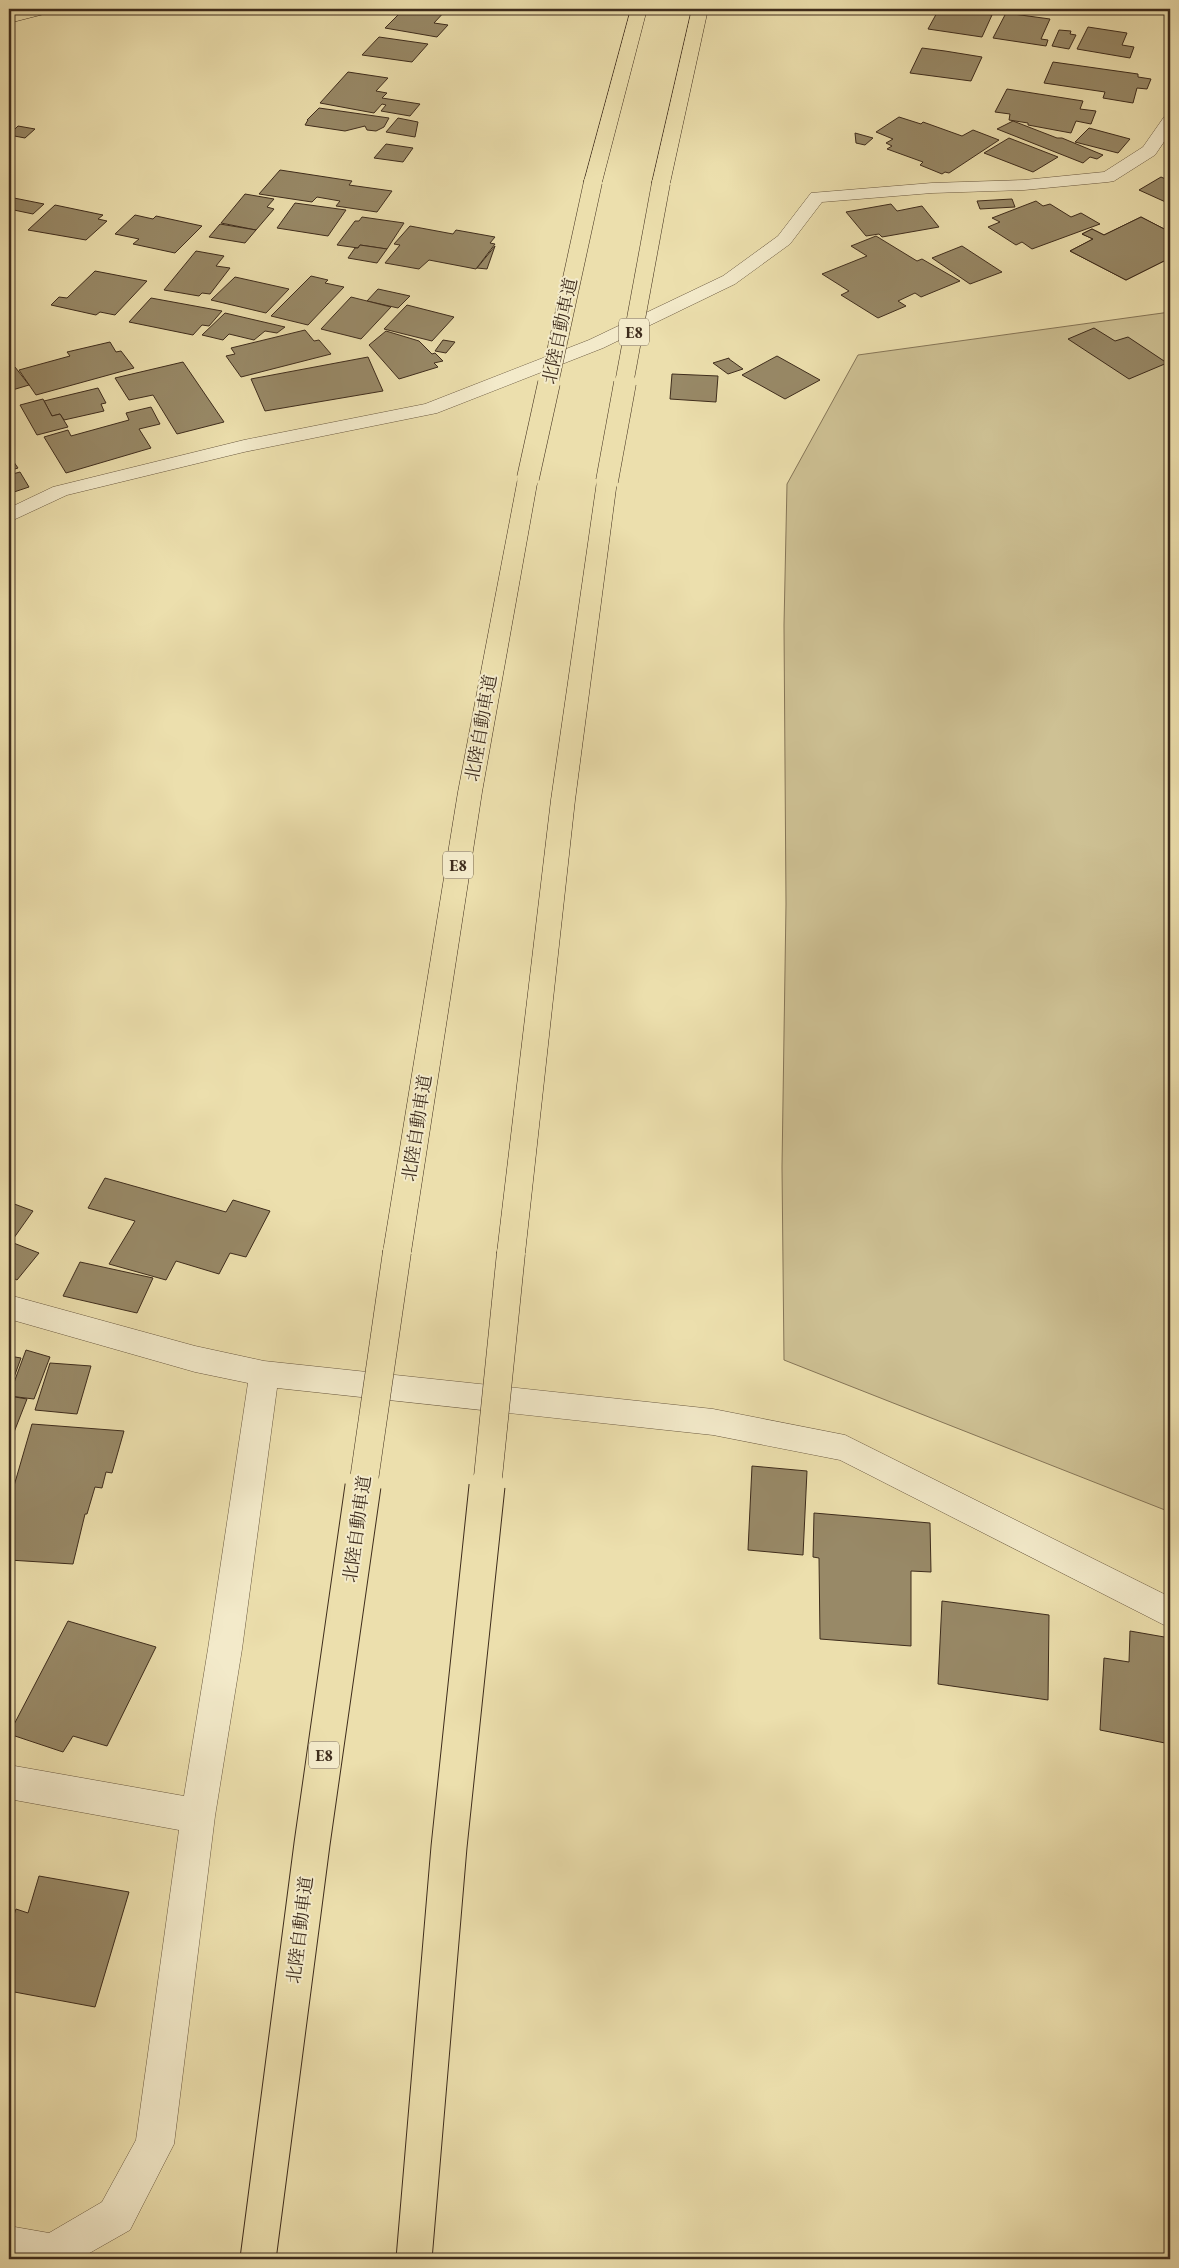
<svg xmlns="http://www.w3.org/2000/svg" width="1179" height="2268" viewBox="0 0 1179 2268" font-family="'EB Garamond','Noto Serif JP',serif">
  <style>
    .green { fill: #cec194; stroke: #867658 }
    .building { fill: #988967; stroke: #3e2c1c }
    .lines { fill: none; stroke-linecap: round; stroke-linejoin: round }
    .minor-casing { stroke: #6a5940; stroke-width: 1 }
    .highway-casing { stroke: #3e2c1c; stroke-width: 1 }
    .minor { fill: #f3eaca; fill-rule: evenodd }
    .highway { fill: #ecdfad; fill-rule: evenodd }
    .highway-bridge-far3-casing { stroke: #3e2c1c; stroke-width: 19; stroke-linecap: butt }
    .highway-bridge-far2-casing { stroke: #3e2c1c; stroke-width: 23; stroke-linecap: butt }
    .highway-bridge-far1-casing { stroke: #3e2c1c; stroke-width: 29; stroke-linecap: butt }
    .highway-bridge-casing { stroke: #3e2c1c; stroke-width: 37; stroke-linecap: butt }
    .highway-bridge-far3 { stroke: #ecdfad; stroke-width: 18 }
    .highway-bridge-far2 { stroke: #ecdfad; stroke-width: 22 }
    .highway-bridge-far1 { stroke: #ecdfad; stroke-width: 28 }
    .highway-bridge { stroke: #ecdfad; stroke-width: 35 }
    .labels { text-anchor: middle; stroke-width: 4; stroke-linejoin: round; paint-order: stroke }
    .shield { fill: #f3eaca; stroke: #746550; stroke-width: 1 }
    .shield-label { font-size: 16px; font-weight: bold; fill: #3e2c1c }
    .street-label { font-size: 18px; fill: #3e2c1c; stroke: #f3eaca }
  </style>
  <rect width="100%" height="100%" fill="#ecdfad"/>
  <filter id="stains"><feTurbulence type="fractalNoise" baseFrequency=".004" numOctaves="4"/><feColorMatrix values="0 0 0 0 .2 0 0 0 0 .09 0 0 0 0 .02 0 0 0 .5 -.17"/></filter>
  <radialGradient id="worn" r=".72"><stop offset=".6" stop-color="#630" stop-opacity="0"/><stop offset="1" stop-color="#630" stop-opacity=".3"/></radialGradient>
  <!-- green -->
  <polygon class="green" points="1170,312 1170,1512 784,1360 782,1167 786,904 784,625 787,484 858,355"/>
  <!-- building -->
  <g class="building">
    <polygon points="404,9 447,9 434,23 448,25 437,37 385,28"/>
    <polygon points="939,9 962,12 964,10 992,15 982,37 928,29"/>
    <polygon points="1006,13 1050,19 1041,39 1048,40 1046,46 993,38"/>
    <polygon points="1088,27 1127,33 1122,45 1134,47 1130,58 1077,49"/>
    <polygon points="1059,30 1071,31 1070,34 1076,35 1069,49 1052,46"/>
    <polygon points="379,37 428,44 412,62 362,55"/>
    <polygon points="922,48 945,51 982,57 971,81 910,73"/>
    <polygon points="1053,62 1138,74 1138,77 1151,79 1147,89 1137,88 1133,103 1103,98 1105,92 1044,83"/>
    <polygon points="348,72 388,78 376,91 387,93 382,98 420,104 410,116 381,111 386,105 382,104 374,113 320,103"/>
    <polygon points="1007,89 1083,101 1080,109 1096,111 1091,124 1076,121 1071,133 1028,125 1028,123 1009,120 1010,114 995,112"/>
    <polygon points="319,108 389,118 384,127 376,131 367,130 365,126 345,131 305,125 308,120 307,120"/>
    <polygon points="899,117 921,124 923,122 962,136 973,130 999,140 949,173 945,172 942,174 920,165 923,162 887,149 892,146 886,143 893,139 876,132"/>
    <polygon points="398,118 418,122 415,137 386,132"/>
    <polygon points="1013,121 1057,138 1062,138 1103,155 1097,159 1090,157 1083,163 997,129"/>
    <polygon points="18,126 35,129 25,138 9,135"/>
    <polygon points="1089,128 1130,139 1118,153 1075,142"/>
    <polygon points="855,133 873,138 865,145 856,143"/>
    <polygon points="1009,138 1058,157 1033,172 984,153"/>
    <polygon points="386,144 413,148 403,162 374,158"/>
    <polygon points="280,170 352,181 349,185 392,191 377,212 336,206 340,201 317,197 312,202 259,194"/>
    <polygon points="1161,177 1170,181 1170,204 1139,190"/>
    <polygon points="245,194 274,199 267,207 274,209 256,230 221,223"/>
    <polygon points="9,197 44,204 33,214 9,209"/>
    <polygon points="1012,199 1015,207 980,209 977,201"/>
    <polygon points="1036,201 1043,206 1050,204 1071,217 1081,213 1100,224 1032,249 1022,242 1016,245 988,227 1000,222 992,218"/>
    <polygon points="295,203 346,210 328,236 277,228"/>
    <polygon points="891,204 897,211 922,206 939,227 882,237 879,234 866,236 846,212"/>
    <polygon points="55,205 103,215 98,219 107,221 86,240 28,230"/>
    <polygon points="135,215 153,219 156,216 202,226 175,253 133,244 139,239 115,234"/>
    <polygon points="362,217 404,223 387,249 360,245 358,248 337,245 355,221 359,221"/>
    <polygon points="1141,217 1170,232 1170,250 1164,253 1170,258 1126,280 1070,251 1093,239 1082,234 1092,229 1104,235"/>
    <polygon points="1141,217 1170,232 1170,250 1164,253 1170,258 1126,280 1070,251 1093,239 1082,234 1092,229 1104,235"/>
    <polygon points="220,224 256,230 245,243 209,237"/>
    <polygon points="410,226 453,234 456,230 495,237 490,243 495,244 476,269 429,260 419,269 385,263 400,245 394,244"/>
    <polygon points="876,236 917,261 922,259 960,281 921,297 915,293 898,301 906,306 878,318 841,295 849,291 822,274 867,256 851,246"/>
    <polygon points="360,245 387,249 377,263 348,258 355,248 358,248"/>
    <polygon points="495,246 487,269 477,268"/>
    <polygon points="962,246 1002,272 970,284 932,258"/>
    <polygon points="196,251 224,256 216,266 230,268 210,294 202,293 199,296 164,290"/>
    <polygon points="95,271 147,281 115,315 100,312 96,315 51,305 59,297 67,298"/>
    <polygon points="311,276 328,280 325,283 344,287 308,325 271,316"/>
    <polygon points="235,277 289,289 266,313 211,300"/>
    <polygon points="378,289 410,296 398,308 367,301"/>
    <polygon points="351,297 391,307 361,339 321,329"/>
    <polygon points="151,298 222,311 209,326 202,325 193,335 129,322"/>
    <polygon points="407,305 454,317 432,341 384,329"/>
    <polygon points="225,313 285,327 277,333 265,331 254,340 229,334 223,340 202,335"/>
    <polygon points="1094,328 1115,341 1128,337 1167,363 1129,379 1068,339"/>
    <polygon points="305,330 314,341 319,340 331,354 241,377 226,356 235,354 231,348"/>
    <polygon points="386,331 419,341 432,354 435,353 443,361 434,363 438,367 399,379 369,345"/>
    <polygon points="443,340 455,342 446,353 435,351"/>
    <polygon points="110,342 116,352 121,351 134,368 36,395 19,370 70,356 67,352"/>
    <polygon points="777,356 820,380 785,399 742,375"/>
    <polygon points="368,357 383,391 265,411 251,379"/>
    <polygon points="729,358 729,359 743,369 728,374 713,363"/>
    <polygon points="183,362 224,422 177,434 153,395 129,400 115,378"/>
    <polygon points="15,367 29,385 9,391 9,369"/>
    <polygon points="672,374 718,376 716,402 670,399"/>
    <polygon points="98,388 106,403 101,404 104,411 64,420 60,414 52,416 44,401"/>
    <polygon points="43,399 52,416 60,414 68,427 37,435 20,405"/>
    <polygon points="151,407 160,424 139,429 151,448 66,473 44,437 68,430 71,436 129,420 126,413"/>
    <polygon points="9,455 18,468 9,471"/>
    <polygon points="20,472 29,487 14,492 9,484 9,475"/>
    <polygon points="105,1178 226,1212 233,1200 270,1211 246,1257 230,1253 219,1274 176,1261 166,1280 109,1264 135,1221 88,1208"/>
    <polygon points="9,1202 33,1211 11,1242 39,1253 17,1280 9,1276"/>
    <polygon points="80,1262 153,1278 137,1313 63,1296"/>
    <polygon points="26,1350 50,1357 34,1399 9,1396"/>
    <polygon points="9,1356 21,1358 9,1391"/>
    <polygon points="50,1363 91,1366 77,1414 35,1410"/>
    <polygon points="9,1396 27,1399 9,1445"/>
    <polygon points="32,1424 124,1431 112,1473 106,1472 102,1488 95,1487 87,1514 85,1514 73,1564 9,1560 9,1503"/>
    <polygon points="752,1466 807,1471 803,1555 748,1550"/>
    <polygon points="814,1513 930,1523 931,1572 911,1571 911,1646 820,1639 819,1558 813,1557"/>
    <polygon points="942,1601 1049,1615 1048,1700 938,1684"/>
    <polygon points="68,1621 156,1647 107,1746 73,1736 63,1752 9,1734"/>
    <polygon points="1130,1631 1170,1638 1170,1744 1100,1730 1104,1658 1129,1662"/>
    <polygon points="39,1876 129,1892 95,2007 9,1991 9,1930 16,1909 28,1913"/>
  </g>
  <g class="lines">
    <!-- minor casing -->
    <g class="minor-casing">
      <g id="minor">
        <polygon points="1170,116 1170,133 1155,155 1114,181 1108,182 1024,190 932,193 822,202 790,244 735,284 603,348 437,413 244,452 67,495 9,522 9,508 53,487 244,440 425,404 589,340 723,276 778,236 811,193 932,183 1024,180 1104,172 1143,147 1164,117"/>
        <polygon points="9,1295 195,1346 264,1361 713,1409 845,1435 1170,1597 1170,1628 840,1460 713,1435 277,1388 242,1649 215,1816 174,2144 130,2230 79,2259 9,2259 9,2226 49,2233 102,2202 136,2140 179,1830 9,1799 9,1765 184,1796 208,1649 248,1383 195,1372 9,1319"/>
      </g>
    </g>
    <!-- highway casing -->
    <g class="highway-casing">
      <g id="highway">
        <polygon points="28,9 55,9 52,12 9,23 9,13"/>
        <polygon points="631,9 647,9 602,182 599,186 587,186 584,182"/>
        <polygon points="692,9 708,9 670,183 667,187 655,187 652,183"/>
        <polygon points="528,472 535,474 538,478 482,792 411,1252 407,1260 397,1264 387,1260 383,1252 458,792 518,478 521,474"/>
        <polygon points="607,475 614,477 617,481 575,800 525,1253 521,1261 511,1265 501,1261 497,1253 551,800 597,481 600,477"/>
      </g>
    </g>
    <!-- minor -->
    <use href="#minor" class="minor"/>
    <!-- highway -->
    <use href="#highway" class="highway"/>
    <!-- highway-bridge-far3 casing -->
    <g class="highway-bridge-far3-casing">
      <g id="highway-bridge-far3">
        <polyline points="549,384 593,182"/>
        <polyline points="624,384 661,183"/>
      </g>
    </g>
    <!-- highway-bridge-far2 casing -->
    <g class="highway-bridge-far2-casing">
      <g id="highway-bridge-far2">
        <polyline points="528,478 549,383"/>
        <polyline points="607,481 625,383"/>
      </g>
    </g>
    <!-- highway-bridge-far1 casing -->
    <g class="highway-bridge-far1-casing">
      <g id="highway-bridge-far1">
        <polyline points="363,1487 397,1252"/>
        <polyline points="487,1487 511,1253"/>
      </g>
    </g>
    <!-- highway-bridge casing -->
    <g class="highway-bridge-casing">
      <g id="highway-bridge">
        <polyline points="258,2259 312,1844 363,1486"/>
        <polyline points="414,2259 449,1847 487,1486"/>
      </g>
    </g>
    <!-- highway-bridge-far3 -->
    <use href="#highway-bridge-far3" class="highway-bridge-far3"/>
    <!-- highway-bridge-far2 -->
    <use href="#highway-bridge-far2" class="highway-bridge-far2"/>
    <!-- highway-bridge-far1 -->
    <use href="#highway-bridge-far1" class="highway-bridge-far1"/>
    <!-- highway-bridge -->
    <use href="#highway-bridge" class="highway-bridge"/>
  </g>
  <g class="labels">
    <!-- shield labels -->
    <g class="shield">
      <rect x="619" y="318.5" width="30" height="27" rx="4"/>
      <rect x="443" y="851.5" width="30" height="27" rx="4"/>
      <rect x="309" y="1741.5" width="30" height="27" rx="4"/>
    </g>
    <g class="shield-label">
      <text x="634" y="338">E8</text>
      <text x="458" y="871">E8</text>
      <text x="324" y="1761">E8</text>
    </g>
    <!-- street labels -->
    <g class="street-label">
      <text transform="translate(560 331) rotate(-78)" y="6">北陸自動車道</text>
      <text transform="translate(481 728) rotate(-80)" y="6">北陸自動車道</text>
      <text transform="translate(417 1128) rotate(-81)" y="6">北陸自動車道</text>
      <text transform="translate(357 1529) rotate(-82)" y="6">北陸自動車道</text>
      <text transform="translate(300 1930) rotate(-83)" y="6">北陸自動車道</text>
    </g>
  </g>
  <!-- margin -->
  <rect width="1179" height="2268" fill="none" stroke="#ecdfad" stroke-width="30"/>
  <rect x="10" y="10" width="1159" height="2248" fill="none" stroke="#3e2c1c" stroke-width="2.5"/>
  <rect x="15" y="15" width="1149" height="2238" fill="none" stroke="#3e2c1c"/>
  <rect width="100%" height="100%" filter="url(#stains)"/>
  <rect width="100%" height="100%" fill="url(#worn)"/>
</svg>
